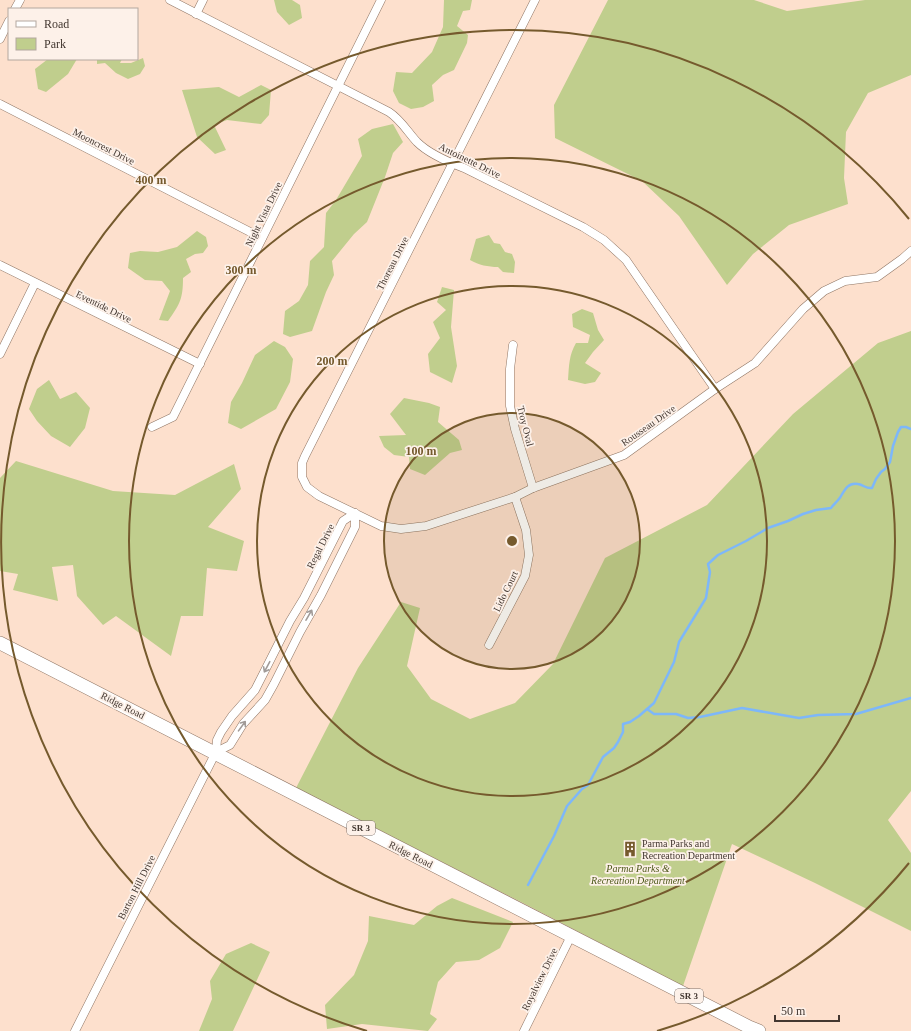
<svg xmlns="http://www.w3.org/2000/svg" width="911" height="1031" viewBox="0 0 911 1031" font-family="'Times New Roman',serif">
  <style>
    .green { fill: #c0ce8d }
    .lines { fill: none; stroke-linecap: round; stroke-linejoin: round }
    .stream { stroke: #7db7f9; stroke-width: 2.5 }
    .minor-casing { stroke: #8f7564; stroke-width: 9 }
    .primary-casing { stroke: #8f7564; stroke-width: 14 }
    .minor { stroke: #fff; stroke-width: 8 }
    .primary { stroke: #fff; stroke-width: 13 }
    .oneway { stroke: #a19b98 }
    .ring { fill: none; stroke: #755a2d; stroke-width: 2 }
    .labels { text-anchor: middle; stroke-width: 3.5; stroke-linejoin: round; paint-order: stroke }
    .shield { fill: #fdf1e9; stroke: #7b6f68; stroke-width: 1 }
    .shield-label { font-size: 9px; font-weight: bold; fill: #433730 }
    .street-label { font-size: 10px; fill: #433730; stroke: #fdf1e9 }
    .poi-label { font-size: 10px; fill: #433730; stroke: #fdf1e9; text-anchor: start }
    .park-label { font-size: 10px; font-style: italic; fill: #4d5819; stroke: #fdf1e9 }
    .centre { fill: #755a2d; stroke: #fdf1e9; stroke-width: 2 }
    .ring-label { font-size: 12px; text-anchor: middle; font-weight: bold; fill: #755a2d; stroke: #fdf1e9; stroke-width: 3.5; stroke-linejoin: round; paint-order: stroke }
  </style>
  <rect width="100%" height="100%" fill="#fde0cd"/>
  <!-- green -->
  <g class="green">
    <polygon points="274,0 292,0 300,5 302,18 289,25 277,12"/>
    <polygon points="444,0 472,0 470,10 463,11 457,26 468,35 467,43 454,70 443,75 432,85 434,101 423,107 411,109 399,103 393,91 396,72 412,73 432,52 443,27"/>
    <polygon points="608,0 754,0 787,11 865,0 911,0 911,75 868,93 846,132 844,178 848,204 789,225 753,254 727,285 679,216 642,181 555,138 554,105"/>
    <polygon points="143,58 145,66 140,74 128,79 116,73 105,63 97,64 97,59 122,59 120,63 131,63"/>
    <polygon points="48,59 77,59 68,74 46,92 38,89 35,69"/>
    <polygon points="261,85 271,90 269,115 261,124 227,120 214,125 226,150 215,154 197,137 182,90 219,87 239,97"/>
    <polygon points="393,124 403,142 393,153 385,177 367,222 354,234 332,261 334,275 326,292 312,331 290,337 283,334 285,311 299,301 308,285 310,261 324,247 326,213 336,200 362,156 358,139 372,129"/>
    <path d="M197,231L206,237L208,246L203,253L195,254L186,259L191,272L183,278C183,299 180,304 168,321L159,320L170,291L162,281L145,280L128,268L130,253L140,251L158,252L177,247Z"/>
    <path d="M489,235L494,243L500,244L505,252L512,254L515,262L514,273L503,272L498,267C488,267 479,265 470,260L476,239Z"/>
    <polygon points="442,287 454,290 451,327 457,366 452,383 430,372 428,354 440,338 433,322 446,310 437,302"/>
    <path d="M582,309L593,313L598,330L604,340L593,352L585,363L601,373L595,382L585,384L568,380C569,365 569,355 576,343H588L590,335L573,327L572,314Z"/>
    <polygon points="911,331 911,791 888,820 911,853 911,931 815,883 732,844 683,986 523,903 296,788 358,668 401,602 420,608 407,666 431,699 470,719 515,703 553,664 605,558 707,505 793,414 878,343"/>
    <polygon points="274,341 285,347 293,359 290,382 276,409 241,429 228,423 231,402 242,383 255,355"/>
    <polygon points="49,380 60,399 76,392 90,408 85,428 70,447 51,436 37,421 29,409 37,389"/>
    <polygon points="404,398 429,403 440,407 438,422 459,440 462,450 450,453 425,475 410,469 409,457 394,455 384,447 379,436 406,435 390,414"/>
    <polygon points="16,461 113,491 175,495 234,464 241,489 208,527 244,541 237,571 207,568 203,616 181,616 171,656 116,616 103,625 77,596 73,565 52,567 58,601 13,590 18,574 0,571 0,478"/>
    <polygon points="452,898 513,922 500,948 479,960 456,962 438,982 430,1014 437,1019 428,1031 362,1024 327,1029 325,1005 354,975 368,941 369,916 414,925 437,906"/>
    <polygon points="251,943 270,952 233,1031 199,1031 212,999 210,981 226,954"/>
  </g>
  <g class="lines">
    <!-- stream -->
    <g class="stream">
      <polyline points="647,709 654,714 676,714 688,718 700,717 742,708 799,718 818,715 856,714 911,698"/>
      <path d="M528,885L554,836L567,806L582,789L588,785L603,757L614,748L618,742L623,732V724L630,722L639,716L654,703L674,662L679,642L706,598L710,572L708,564L718,555L746,541L768,528L788,521L803,514L816,510L831,508C834,504 839,500 841,496C845,489 849,482 858,484C864,485 866,489 872,488L876,479L881,472L885,469L890,462L893,446L898,432L901,427H906L911,429"/>
    </g>
    <!-- minor casing -->
    <g class="minor-casing">
      <g id="minor">
        <path d="M170,0L389,112C401,120 407,131 417,142C429,154 448,162 464,168L583,227L604,240L626,260L715,389"/>
        <polyline points="535,0 305,456 302,463 302,477 307,487 319,496 381,526 401,529 426,526 515,497 533,488 624,455 715,389 755,363 803,309 824,291 845,281 877,277 902,259 911,251"/>
        <polyline points="15,9 20,0"/>
        <polyline points="196,14 203,0"/>
        <polyline points="0,39 9,21"/>
        <polyline points="0,104 262,238"/>
        <polyline points="0,265 200,364"/>
        <polyline points="513,345 510,369 510,406 515,429 533,488"/>
        <polyline points="0,354 35,283"/>
        <polyline points="152,427 173,417 381,0"/>
        <polyline points="489,645 525,576 529,555 526,530 515,497"/>
        <polyline points="216,752 230,745 243,724 265,700 274,684 300,632 321,595 355,527 355,513"/>
        <polyline points="75,1031 216,752 217,740 221,732 232,716 255,690 290,621 304,598 343,521 355,513"/>
        <polyline points="524,1031 571,936"/>
      </g>
    </g>
    <!-- primary casing -->
    <g class="primary-casing">
      <path id="primary" d="M0,643C250,770 499,900 749,1027L759,1031"/>
    </g>
    <!-- minor -->
    <use href="#minor" class="minor"/>
    <!-- primary -->
    <use href="#primary" class="primary"/>
  </g>
  <!-- one-way arrows -->
  <defs><path id="oneway-shaft" d="M-6 0H5M1.5-3L5.5 0L1.5 3" fill="none" stroke-width="1.6" stroke-linecap="round" stroke-linejoin="round"/></defs>
  <g class="oneway">
    <use href="#oneway-shaft" transform="translate(309 615) rotate(-60)"/>
    <use href="#oneway-shaft" transform="translate(267 667) rotate(118)"/>
    <use href="#oneway-shaft" transform="translate(242 726) rotate(-54)"/>
  </g>
  <!-- distance rings -->
  <circle cx="512" cy="541" r="128" fill="#755a2d" fill-opacity=".12"/>
  <g class="ring">
    <circle cx="512" cy="541" r="128"/>
    <circle cx="512" cy="541" r="255"/>
    <circle cx="512" cy="541" r="383"/>
    <path d="M909 863A511 511 0 0 1 657 1031M367 1031A511 511 0 1 1 909 219"/>
  </g>
  <!-- icons -->
  <defs>
    <g id="building-bare" transform="scale(1.2)"><path d="M-4-6H4V6H1V3H-1V6H-4ZM-2.5-4.3h1.7v1.8h-1.7ZM.8-4.3h1.7v1.8H.8ZM-2.5-1h1.7V.8h-1.7ZM.8-1h1.7V.8H.8Z" fill="#755a2d" stroke="#fdf1e9" stroke-width="2.5" paint-order="stroke"/></g>
  </defs>
  <g fill-rule="evenodd">
    <use href="#building-bare" x="630" y="849"/>
  </g>
  <g class="labels">
    <!-- shield labels -->
    <g class="shield">
      <rect x="347" y="821" width="28" height="14" rx="3"/>
      <rect x="675" y="989" width="28" height="14" rx="3"/>
    </g>
    <g class="shield-label">
      <text x="361" y="831">SR 3</text>
      <text x="689" y="999">SR 3</text>
    </g>
    <!-- street labels -->
    <g class="street-label">
      <text transform="translate(104 146) rotate(27)" y="4">Mooncrest Drive</text>
      <text transform="translate(470 160) rotate(26)" y="4">Antoinette Drive</text>
      <text transform="translate(263 214) rotate(-64)" y="4">Night Vista Drive</text>
      <text transform="translate(392 263) rotate(-63)" y="4">Thoreau Drive</text>
      <text transform="translate(104 306) rotate(26)" y="4">Eventide Drive</text>
      <text transform="translate(648 425) rotate(-35)" y="4">Rousseau Drive</text>
      <text transform="translate(526 426) rotate(76)" y="4">Troy Oval</text>
      <text transform="translate(320 546) rotate(-63)" y="4">Regal Drive</text>
      <text transform="translate(505 591) rotate(-64)" y="4">Lido Court</text>
      <text transform="translate(123 705) rotate(27)" y="4">Ridge Road</text>
      <text transform="translate(411 854) rotate(27)" y="4">Ridge Road</text>
      <text transform="translate(136 887) rotate(-63)" y="4">Barton Hill Drive</text>
      <text transform="translate(539 979) rotate(-64)" y="4">Royalview Drive</text>
    </g>
    <!-- poi labels -->
    <g class="poi-label">
      <text x="642" y="847">Parma Parks and<tspan x="642" dy="12">Recreation Department</tspan></text>
    </g>
    <!-- park labels -->
    <g class="park-label">
      <text x="638" y="872">Parma Parks &amp;<tspan x="638" dy="12">Recreation Department</tspan></text>
    </g>
  </g>
  <circle cx="512" cy="541" r="6" class="centre"/>
  <g class="ring-label">
    <text x="151" y="184">400 m</text>
    <text x="241" y="274">300 m</text>
    <text x="332" y="365">200 m</text>
    <text x="421" y="455">100 m</text>
  </g>
  <!-- legend -->
  <rect x="8" y="8" width="130" height="52" fill="#fdf1e9" stroke="#b3a79f"/>
  <rect x="16" y="21" width="20" height="6" fill="#ffffff" stroke="#b3a79f"/>
  <text x="44" y="28" font-size="12" fill="#433730">Road</text>
  <rect x="16" y="38" width="20" height="12" fill="#c0ce8d" stroke="#b3a79f"/>
  <text x="44" y="48" font-size="12" fill="#433730">Park</text>
  <!-- scale -->
  <path d="M775 1015v6h64v-6" fill="none" stroke="#433730" stroke-width="2"/>
  <text x="781" y="1015" font-size="12" fill="#433730" stroke="#fdf1e9" stroke-width="3" paint-order="stroke">50 m</text>
</svg>
